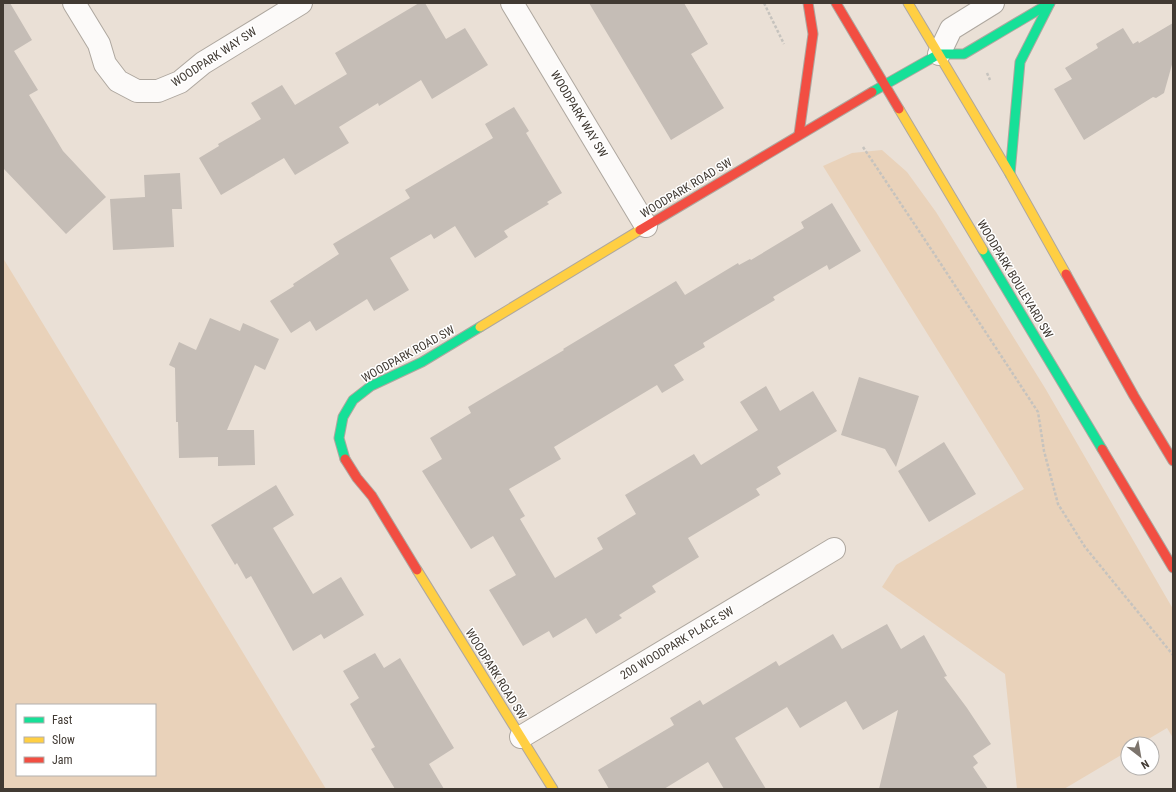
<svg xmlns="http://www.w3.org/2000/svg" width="1176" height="792" viewBox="0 0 1176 792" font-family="'Roboto Condensed',sans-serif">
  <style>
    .green { fill: #e9d2ba; fill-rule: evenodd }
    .building { fill: #c5bdb6 }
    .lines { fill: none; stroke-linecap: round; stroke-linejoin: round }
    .street-casing { stroke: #aea79f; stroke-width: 24 }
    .fast-casing { stroke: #aea79f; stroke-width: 11 }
    .slow-casing { stroke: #aea79f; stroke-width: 11 }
    .jam-casing { stroke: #aea79f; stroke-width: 11 }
    .path { stroke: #c6c3be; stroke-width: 2.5; stroke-dasharray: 3 2; stroke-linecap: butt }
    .street { stroke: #fcfaf9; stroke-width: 22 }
    .fast { stroke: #16e098; stroke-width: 9 }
    .slow { stroke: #ffcf43; stroke-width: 9 }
    .jam { stroke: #f24e42; stroke-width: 9 }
    .labels { text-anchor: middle; stroke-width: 3; stroke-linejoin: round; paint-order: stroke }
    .street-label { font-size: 12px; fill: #413a33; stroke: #fff }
  </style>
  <rect width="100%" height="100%" fill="#eae0d6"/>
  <!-- green -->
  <g class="green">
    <polygon points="882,150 907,172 936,212 1045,388 1173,609 1173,738 1167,728 1140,744 1128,744 1128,751 1064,789 1017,789 1005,674 882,587 896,565 1024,489 823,166 852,153"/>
    <path d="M3,258L326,789H3ZM17,705H155V775H17Z"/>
  </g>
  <!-- building -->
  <g class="building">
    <polygon points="3,3 10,3 32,40 14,51 38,90 29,95 63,151 106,197 66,234 3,168"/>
    <polygon points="419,3 425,3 446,39 465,28 488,65 432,99 421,80 379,106 378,103 339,127 349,143 295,175 284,158 221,195 199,158 219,146 218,144 261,119 251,103 282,85 295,105 347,74 335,53"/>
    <polygon points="589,3 684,3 708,44 691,54 724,108 671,140"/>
    <polygon points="1173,23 1173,61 1164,93 1156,98 1153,97 1084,140 1054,89 1072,79 1065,68 1098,48 1096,44 1123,28 1133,44 1138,41 1139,43"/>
    <polygon points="514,107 529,131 526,133 562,193 547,202 549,204 504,231 508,237 475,258 455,226 434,239 431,234 390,258 409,290 374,311 367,299 316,331 310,321 291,333 270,301 294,286 293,284 339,254 333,244 410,198 405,190 493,138 485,124"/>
    <polygon points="180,173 182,209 172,209 174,247 113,250 110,199 145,197 144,175"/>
    <polygon points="832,203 861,251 829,270 827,265 773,297 775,300 703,343 705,347 674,365 684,380 662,393 657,385 554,447 561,459 509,489 525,516 520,519 555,578 603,549 597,538 636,514 625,495 694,454 701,465 758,430 740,402 766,386 780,411 813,391 837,431 777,467 781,474 756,489 760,495 688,538 699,557 652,586 656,592 619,615 622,618 596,634 586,618 553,638 549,631 523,646 489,590 516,575 493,536 471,549 422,471 442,459 430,438 471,413 468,407 564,350 563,349 676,281 685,295 738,263 739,265 750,259 751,260 804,228 801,222"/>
    <polygon points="210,318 240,331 243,323 279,339 265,370 255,365 227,430 254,430 255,465 218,466 218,457 179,458 178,422 176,422 175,368 169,365 179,342 196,350"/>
    <polygon points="859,377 919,396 896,467 885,449 841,435"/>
    <polygon points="944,442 976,494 929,522 898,471"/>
    <polygon points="276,485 294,515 273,528 313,594 341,577 364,615 324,639 321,634 293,651 251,576 246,579 237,563 235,565 211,525"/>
    <polygon points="887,624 901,649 924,635 947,676 944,677 967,708 991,744 973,756 978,763 973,767 988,789 879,789 898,710 863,730 846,701 800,728 787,707 735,738 766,789 724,789 708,762 664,789 609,789 598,770 674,725 670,718 700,700 703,705 776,661 779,666 833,634 842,649"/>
    <polygon points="375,653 384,668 400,658 454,748 429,764 444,789 395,789 371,749 375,747 350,704 359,698 343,671"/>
  </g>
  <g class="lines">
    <!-- street casing -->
    <g class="street-casing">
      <g id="street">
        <polyline points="74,3 99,44 105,64 118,81 137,91 158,91 180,82 203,63 301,3"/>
        <polyline points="512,3 646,226"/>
        <polyline points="939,54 951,29 993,3"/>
        <polyline points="521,737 834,549"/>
      </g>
    </g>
    <!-- fast casing -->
    <g class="fast-casing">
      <g id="fast">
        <polyline points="872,92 939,54 964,54 1050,3"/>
        <polyline points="1010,174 1020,62 1050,3"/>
        <polyline points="983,250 1102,449"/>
        <polyline points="345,459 339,438 343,417 353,400 371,386 422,362 480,327"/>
      </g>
    </g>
    <!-- slow casing -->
    <g class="slow-casing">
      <g id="slow">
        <polyline points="908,3 1010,174 1066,274"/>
        <polyline points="899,109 983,250"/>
        <polyline points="480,327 640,230"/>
        <polyline points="417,570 553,789"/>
      </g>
    </g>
    <!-- jam casing -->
    <g class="jam-casing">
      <g id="jam">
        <polyline points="836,3 899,109"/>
        <polyline points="799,134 813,34 808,3"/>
        <polyline points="640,230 872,92"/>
        <polyline points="1066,274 1134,396 1173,461"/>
        <polyline points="1102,449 1173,568"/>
        <polyline points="345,459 357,478 372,496 417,570"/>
      </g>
    </g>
    <!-- path -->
    <g class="path">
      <polyline points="764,3 784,44"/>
      <polyline points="987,73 990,80"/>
      <polyline points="863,147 933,252 1038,412 1044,451 1058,504 1085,547 1173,655"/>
    </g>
    <!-- street -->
    <use href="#street" class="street"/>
    <!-- fast -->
    <use href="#fast" class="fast"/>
    <!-- slow -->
    <use href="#slow" class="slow"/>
    <!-- jam -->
    <use href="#jam" class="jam"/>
  </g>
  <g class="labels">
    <!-- street labels -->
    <g class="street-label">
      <text transform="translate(214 57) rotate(-33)" y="4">WOODPARK WAY SW</text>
      <text transform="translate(579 114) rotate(59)" y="4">WOODPARK WAY SW</text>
      <text transform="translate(686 188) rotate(-31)" y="4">WOODPARK ROAD SW</text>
      <text transform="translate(1015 279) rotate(59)" y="4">WOODPARK BOULEVARD SW</text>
      <text transform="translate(408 354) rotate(-29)" y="4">WOODPARK ROAD SW</text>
      <text transform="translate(677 643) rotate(-31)" y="4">200 WOODPARK PLACE SW</text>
      <text transform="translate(496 674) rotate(58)" y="4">WOODPARK ROAD SW</text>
    </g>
  </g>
  <!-- border -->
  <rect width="1176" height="792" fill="none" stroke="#413a33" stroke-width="8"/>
  <!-- legend -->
  <rect x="16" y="704" width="140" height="72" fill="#ffffff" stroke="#b3b0ad"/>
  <rect x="24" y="717" width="20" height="6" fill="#16e098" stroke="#b3b0ad"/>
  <text x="52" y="724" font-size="12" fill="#413a33">Fast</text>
  <rect x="24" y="737" width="20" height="6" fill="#ffcf43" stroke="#b3b0ad"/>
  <text x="52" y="744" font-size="12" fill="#413a33">Slow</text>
  <rect x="24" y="757" width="20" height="6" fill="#f24e42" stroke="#b3b0ad"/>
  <text x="52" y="764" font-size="12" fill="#413a33">Jam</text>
  <!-- north arrow -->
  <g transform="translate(1140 756) rotate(149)"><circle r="19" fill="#ffffff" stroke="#b3b0ad"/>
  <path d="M0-3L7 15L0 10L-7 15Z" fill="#7c746c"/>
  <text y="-6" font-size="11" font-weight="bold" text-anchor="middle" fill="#413a33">N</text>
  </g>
</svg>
